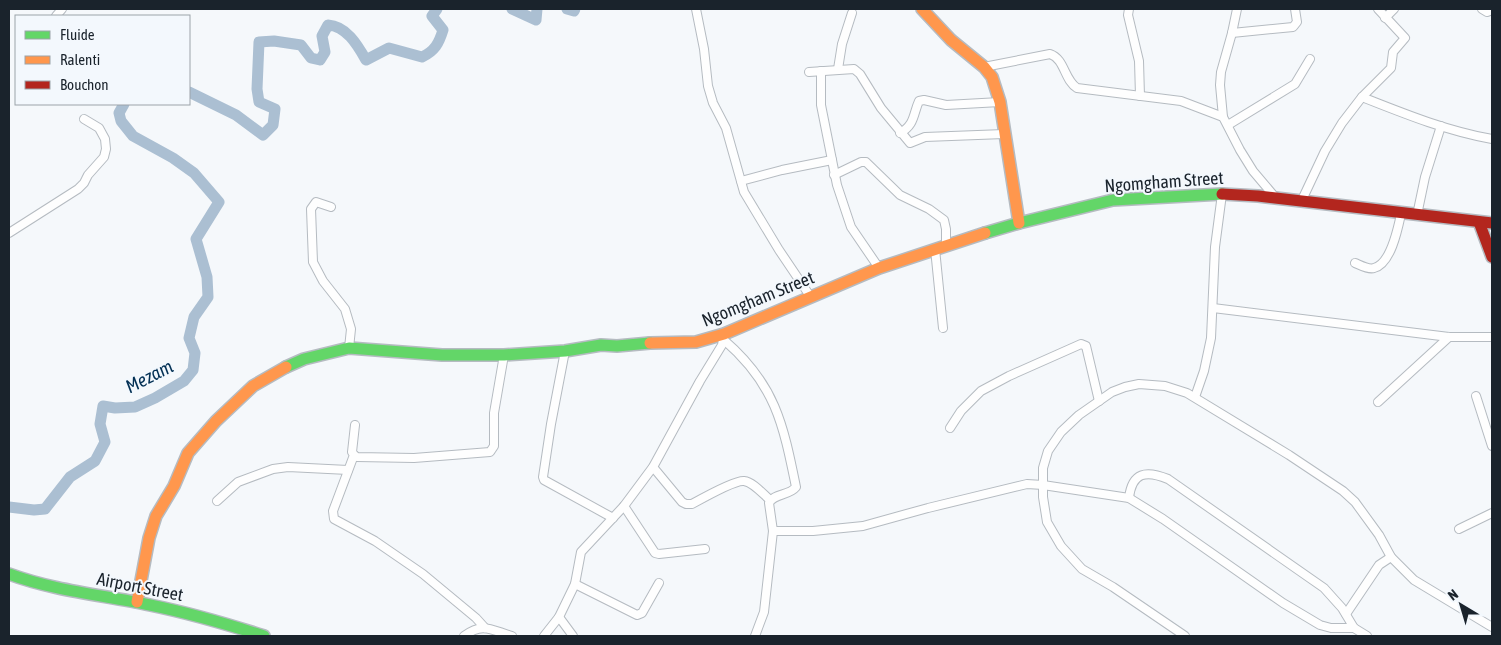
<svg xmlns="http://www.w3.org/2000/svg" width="1501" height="645" viewBox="0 0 1501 645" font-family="'Asap Condensed',sans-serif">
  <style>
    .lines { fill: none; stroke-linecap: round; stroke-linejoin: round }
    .river { stroke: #abbfd2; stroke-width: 11 }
    .street-casing { stroke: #b5bbc1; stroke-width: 10 }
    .fast-casing { stroke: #b5bbc1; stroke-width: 14 }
    .slow-casing { stroke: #b5bbc1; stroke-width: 14 }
    .jam-casing { stroke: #b5bbc1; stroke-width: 14 }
    .street { stroke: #fefefe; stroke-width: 8 }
    .fast { stroke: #63d668; stroke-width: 11 }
    .slow { stroke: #ff974d; stroke-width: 11 }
    .jam { stroke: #b3261e; stroke-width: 11 }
    .labels { text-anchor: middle; stroke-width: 4; stroke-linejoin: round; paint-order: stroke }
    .street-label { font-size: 18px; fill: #1a232c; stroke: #f3f8fd }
    .water-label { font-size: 19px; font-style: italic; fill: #033054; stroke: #f3f8fd }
  </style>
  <rect width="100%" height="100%" fill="#f5f8fb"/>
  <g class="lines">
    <!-- river -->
    <g class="river">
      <polyline points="512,9 536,20 537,9"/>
      <polyline points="567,9 574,11 575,9"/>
      <path d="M189,92L236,115L263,135L273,125L275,109L259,102L257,89L259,42L274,41L301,45L311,58L320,60L325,52L322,36L328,25C346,26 357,44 366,60L389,48L422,57C435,51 439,43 443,30L432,16L437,9"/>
      <polyline points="9,507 34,510 45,509 70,477 95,461 105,442 100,424 103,406 115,408 135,407 155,398 184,381 193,370 195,353 189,338 194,317 208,297 207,277 196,239 219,202 194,173 173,158 133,136 121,121 119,113 124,104"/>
    </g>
    <!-- street casing -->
    <g class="street-casing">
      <g id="street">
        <polyline points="696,9 704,49 708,86 713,103 726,128 744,192 779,250 810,296"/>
        <polyline points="1129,9 1128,15 1139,61 1140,96"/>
        <polyline points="1482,9 1487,12 1492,10"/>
        <polyline points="56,16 62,9"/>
        <polyline points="1385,18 1394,9"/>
        <polyline points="1232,33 1293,27 1297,22 1295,9"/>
        <path d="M984,67L1050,54C1065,59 1064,80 1077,88L1181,101L1223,117L1240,150L1253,171L1275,197"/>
        <polyline points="838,69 842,44 852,13"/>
        <polyline points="821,71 821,105 837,185 851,227 879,268"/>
        <polyline points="809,72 854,69 860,74 881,108 910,143 925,137 1004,134"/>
        <path d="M1362,97C1405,114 1447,131 1492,139"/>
        <polyline points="1223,117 1220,85 1221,72 1232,33 1237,9"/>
        <polyline points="1228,125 1295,84 1310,59"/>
        <path d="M900,133C915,125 913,114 919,101L924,100L946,105L1000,102"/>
        <polyline points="834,175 861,162 866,162 900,195 929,209 944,220 946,229 946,245"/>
        <polyline points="741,181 782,170 832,160"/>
        <polyline points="1301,202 1325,151 1342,123 1362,97 1391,68 1393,52 1405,38 1378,9"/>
        <polyline points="331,207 316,202 311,209 313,262 323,281 345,309 351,329 349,348"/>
        <polyline points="1417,215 1425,177 1441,126"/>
        <polyline points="9,233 78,189 84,183 88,175 104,157 106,149 105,139 99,128 84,119"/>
        <polyline points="935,249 943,328"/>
        <path d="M1355,263C1360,265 1369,270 1374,268C1391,264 1398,228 1401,214"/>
        <polyline points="1213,308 1449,337 1492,337"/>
        <path d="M724,340C775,384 783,423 796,487C789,496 774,493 769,503L773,531L764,612L755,636"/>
        <polyline points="565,351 551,424 543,477 544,480 613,518"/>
        <polyline points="1476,396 1492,446"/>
        <polyline points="1195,397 1204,371 1211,338 1215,247 1222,194"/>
        <polyline points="1378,402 1449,337"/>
        <polyline points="355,425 352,452 354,455 333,511 334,519 375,541 423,574 476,618 485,628"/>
        <polyline points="950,428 961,411 981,391 1009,376 1081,344 1086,346 1099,401"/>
        <polyline points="354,455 357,457 414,458 490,452 494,446 494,413 504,355"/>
        <path d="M653,467L682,502L686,504H692C701,499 735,480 744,481C753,482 763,494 770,500"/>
        <path d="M1129,498C1132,472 1146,470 1168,479L1324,588L1342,608L1354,628L1367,636"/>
        <polyline points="217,501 238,482 273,469 288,467 348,470"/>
        <polyline points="624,506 655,553 659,554 705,549"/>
        <polyline points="1459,529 1492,513"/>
        <polyline points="773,531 813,531 863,526 928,508 1027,484 1043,485 1129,498 1163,519 1283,603 1320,625 1331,628 1354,628"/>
        <polyline points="575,584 637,615 642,613 659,583"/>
        <polyline points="1346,614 1379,565 1391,557"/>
        <polyline points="559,617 573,636"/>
        <path d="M464,636C483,622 491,630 512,636"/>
        <polyline points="544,636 559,617 575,584 581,552 624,506 653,467 700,381 722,345 724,334"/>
        <polyline points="1185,636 1113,587 1082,569 1061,546 1047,522 1043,497 1043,468 1048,451 1061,432 1079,415 1112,392 1125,387 1139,384 1165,386 1187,393 1289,455 1343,491 1355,502 1379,535 1391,557 1414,580 1492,627"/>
      </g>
    </g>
    <!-- fast casing -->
    <g class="fast-casing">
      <g id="fast">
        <polyline points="985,233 1019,223 1113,200 1222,194"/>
        <polyline points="286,367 304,359 349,348 442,355 504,355 565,351 601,345 617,346 650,343"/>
        <path d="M9,574C55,591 103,595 150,605C189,613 227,624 264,636"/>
      </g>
    </g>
    <!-- slow casing -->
    <g class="slow-casing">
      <g id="slow">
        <polyline points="922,9 951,40 984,67 992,77 1000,102 1019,223"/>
        <polyline points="650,343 696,342 724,334 879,268 985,233"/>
        <polyline points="137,602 149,538 156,516 174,486 188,453 216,421 253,386 286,367"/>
      </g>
    </g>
    <!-- jam casing -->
    <g class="jam-casing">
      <g id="jam">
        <polyline points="1222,194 1258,196 1492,223"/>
        <polyline points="1479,222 1492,257"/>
      </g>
    </g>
    <!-- street -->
    <use href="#street" class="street"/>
    <!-- fast -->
    <use href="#fast" class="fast"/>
    <!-- slow -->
    <use href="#slow" class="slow"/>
    <!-- jam -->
    <use href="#jam" class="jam"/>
  </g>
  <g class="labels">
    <!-- street labels -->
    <g class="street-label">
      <text transform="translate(1164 182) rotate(-4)" y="6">Ngomgham Street</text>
      <text transform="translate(758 299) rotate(-22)" y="6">Ngomgham Street</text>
      <text transform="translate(140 587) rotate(11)" y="6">Airport Street</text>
    </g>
    <!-- water labels -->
    <g class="water-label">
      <text transform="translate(149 376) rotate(-27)" y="7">Mezam</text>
    </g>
  </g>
  <!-- border -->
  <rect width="1501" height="645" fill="none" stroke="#1a232c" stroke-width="20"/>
  <!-- legend -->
  <rect x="15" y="15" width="175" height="90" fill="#f3f8fd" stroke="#9ca3a9"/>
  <rect x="25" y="31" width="25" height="8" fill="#63d668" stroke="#9ca3a9"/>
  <text x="60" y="40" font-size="15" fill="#1a232c">Fluide</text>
  <rect x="25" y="56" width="25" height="8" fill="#ff974d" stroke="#9ca3a9"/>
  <text x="60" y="65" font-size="15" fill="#1a232c">Ralenti</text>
  <rect x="25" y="81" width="25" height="8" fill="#b3261e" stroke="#9ca3a9"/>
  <text x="60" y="90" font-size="15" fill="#1a232c">Bouchon</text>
  <!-- north arrow -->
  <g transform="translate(1461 605) rotate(322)" stroke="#f3f8fd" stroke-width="4" paint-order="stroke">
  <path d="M0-4L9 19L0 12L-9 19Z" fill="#1a232c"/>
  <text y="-8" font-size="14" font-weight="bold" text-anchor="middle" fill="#1a232c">N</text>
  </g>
</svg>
